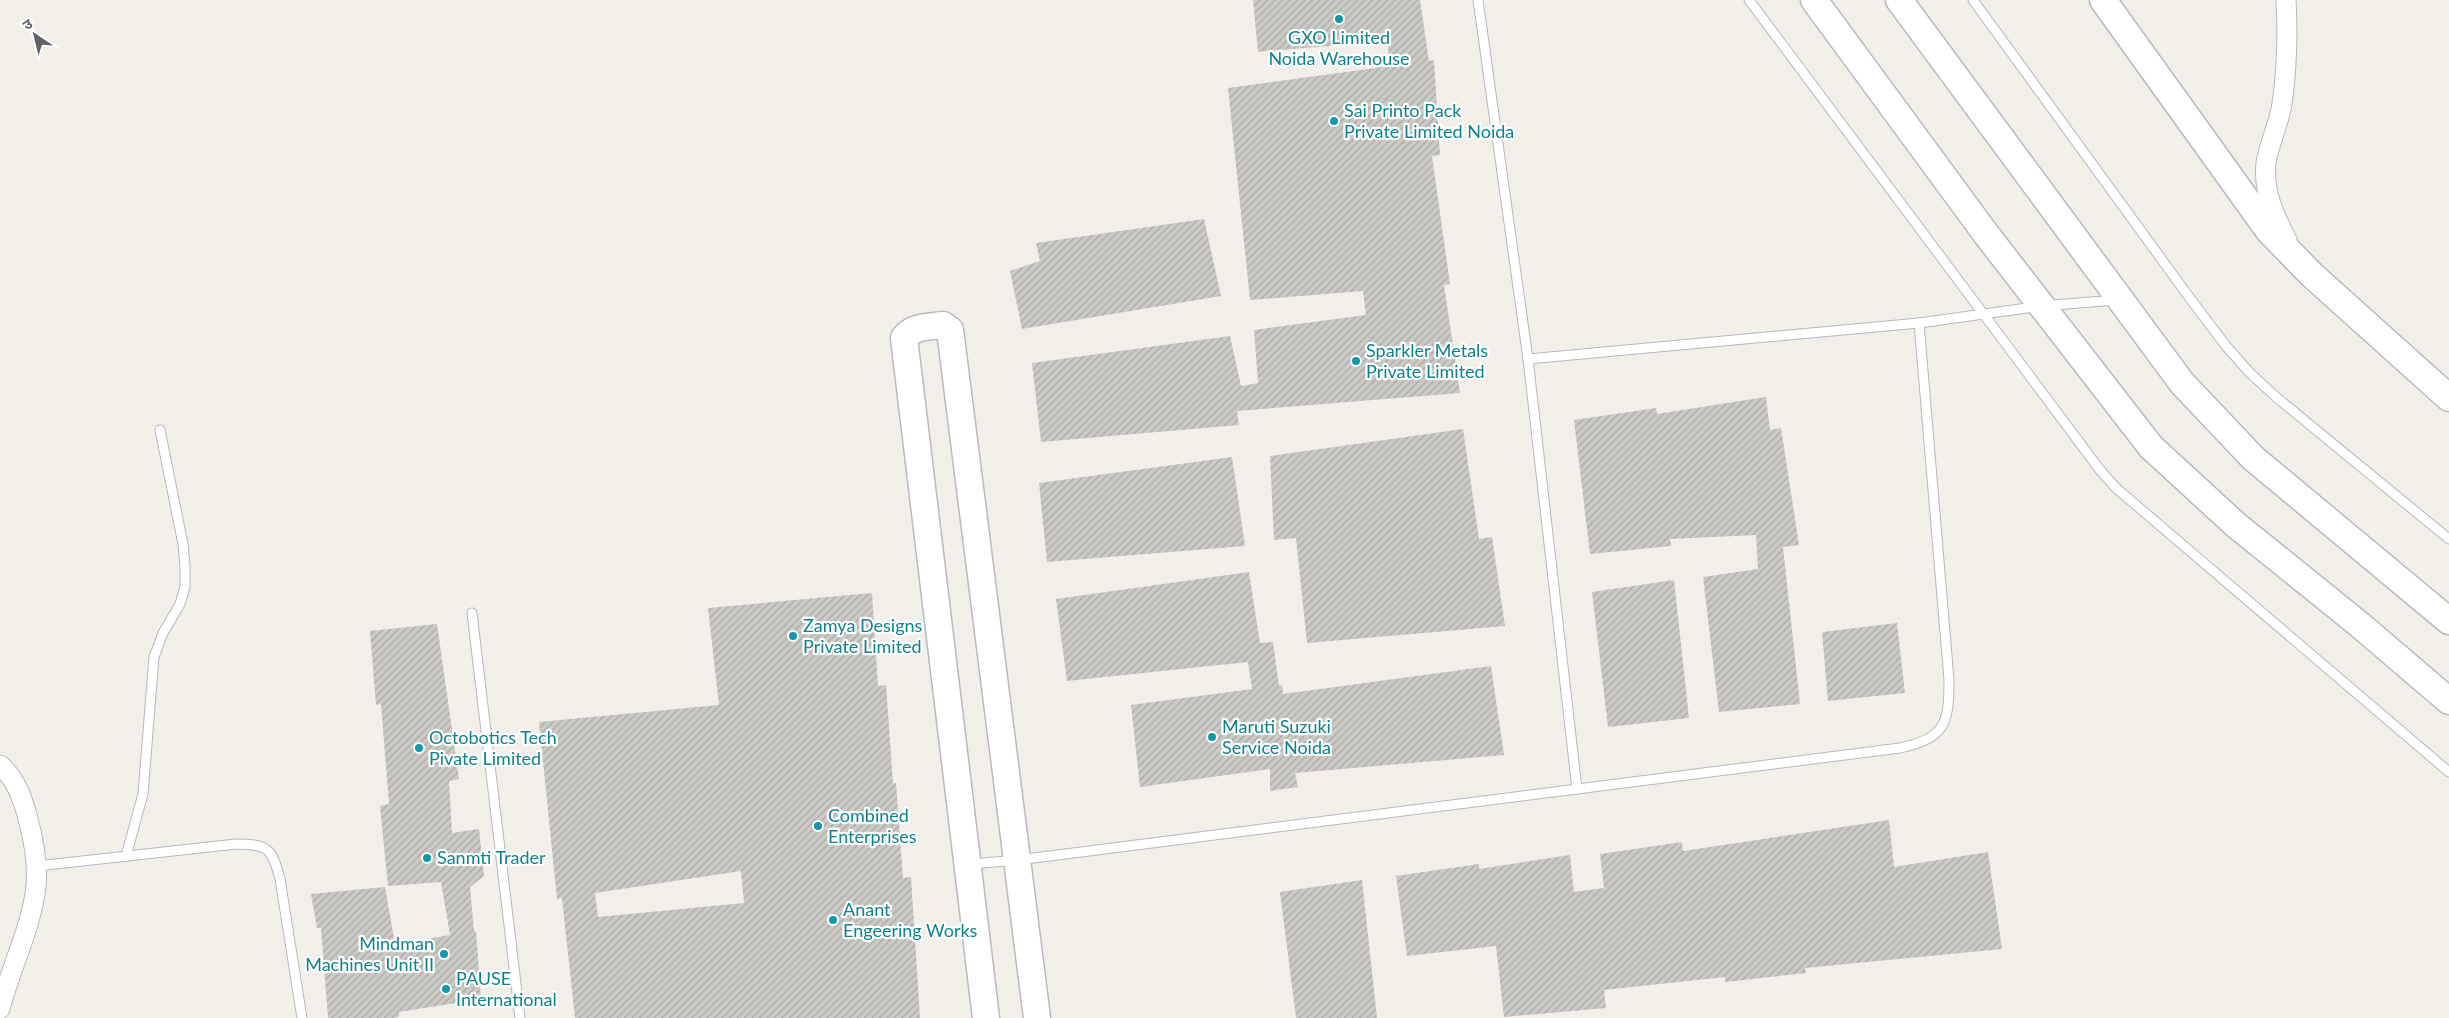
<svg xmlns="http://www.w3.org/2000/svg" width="2449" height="1018" viewBox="0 0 2449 1018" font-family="Lato,'Noto Sans Devanagari',sans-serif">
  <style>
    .building { fill: url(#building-hatch); fill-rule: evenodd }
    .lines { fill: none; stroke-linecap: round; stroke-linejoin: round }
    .lane-casing { stroke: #b5b8bc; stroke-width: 11 }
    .street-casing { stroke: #b5b8bc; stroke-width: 21 }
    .secondary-casing { stroke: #b6babf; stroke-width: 29 }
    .lane { stroke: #fff; stroke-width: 9 }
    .street { stroke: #fff; stroke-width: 19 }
    .secondary { stroke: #fff; stroke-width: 26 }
    .culture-dot { fill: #0f9aa8; stroke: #fff; stroke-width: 2 }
    .labels { text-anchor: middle; stroke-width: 4.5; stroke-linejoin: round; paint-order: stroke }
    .culture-label { font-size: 18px; fill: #0d838f; stroke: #fff; text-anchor: start }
  </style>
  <defs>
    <pattern id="building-hatch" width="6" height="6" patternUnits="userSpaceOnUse" patternTransform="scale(1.25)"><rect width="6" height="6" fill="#cccac5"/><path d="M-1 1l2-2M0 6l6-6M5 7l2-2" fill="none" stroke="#a9a8a4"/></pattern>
  </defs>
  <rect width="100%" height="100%" fill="#f1efe8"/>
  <!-- building -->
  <g class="building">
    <polygon points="1253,0 1420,0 1429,61 1434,60 1440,155 1432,156 1450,284 1444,285 1460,393 1237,411 1239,425 1041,442 1032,363 1230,336 1241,386 1258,383 1254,330 1366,315 1363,291 1250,300 1228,88 1390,66 1387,41 1258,52"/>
    <polygon points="1204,219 1221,296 1022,329 1010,271 1040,261 1036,243"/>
    <polygon points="1766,397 1770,430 1781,428 1799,545 1783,547 1800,704 1719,712 1703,577 1758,569 1756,535 1670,539 1671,546 1590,554 1574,420 1656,408 1657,414"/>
    <polygon points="1463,429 1479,539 1492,537 1505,626 1307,643 1296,538 1274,540 1270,456"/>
    <polygon points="1232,457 1245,546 1047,562 1039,483"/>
    <polygon points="1249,572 1260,643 1273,642 1279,686 1282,685 1283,694 1491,666 1504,755 1295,773 1298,787 1270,791 1270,769 1140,787 1131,705 1252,689 1248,662 1067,681 1056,599"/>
    <polygon points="1674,580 1689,718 1608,727 1592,592"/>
    <path d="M872,593L878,686L886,685L893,783H896L903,878L911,877L920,1018H575L562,898L557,899L539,722L719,705L708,608ZM741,871L744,903L598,917L595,893Z"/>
    <polygon points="1897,623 1905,693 1828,701 1822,632"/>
    <polygon points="437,624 459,779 449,781 452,833 479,829 484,876 470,887 474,931 476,931 481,999 399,1012 399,1017 392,1018 328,1018 321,928 317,928 311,894 385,887 395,944 450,935 441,882 388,886 380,806 389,804 381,704 376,705 370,631"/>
    <polygon points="1889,820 1894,867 1988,852 2002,949 1805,968 1806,973 1725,982 1725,977 1604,990 1606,1008 1504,1017 1496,946 1407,956 1396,876 1479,864 1479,869 1570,855 1574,892 1604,888 1600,854 1682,842 1683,851"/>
    <polygon points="1362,880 1377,1018 1296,1018 1280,892"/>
  </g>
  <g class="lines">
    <!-- lane casing -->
    <g class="lane-casing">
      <g id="lane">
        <polyline points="1478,0 1528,359 1577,789"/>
        <polyline points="1749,0 2100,470 2116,488 2449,772"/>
        <polyline points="1973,0 2189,297 2226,346 2249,372 2276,397 2449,539"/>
        <polyline points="1528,359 1919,323 2041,306 2117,300"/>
        <polyline points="472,613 520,1018"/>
        <polyline points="126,856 143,794 154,657 163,633 180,604 185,587 185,566 183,544 160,430"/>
        <path d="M971,864L1018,860L1900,748C1945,738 1949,724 1949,680L1919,323"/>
        <path d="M37,866L236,844C268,844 272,848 280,879L302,1018"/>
      </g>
    </g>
    <!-- street casing -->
    <g class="street-casing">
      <g id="street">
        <path d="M2286,0C2288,35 2287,69 2282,104C2279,124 2269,143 2266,163C2263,191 2274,215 2287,240"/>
        <path d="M0,765C16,779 23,799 28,819C34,841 38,864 36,887C31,929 10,969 0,1009"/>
      </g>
    </g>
    <!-- secondary casing -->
    <g class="secondary-casing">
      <g id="secondary">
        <polyline points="1814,0 1986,234 2151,447 2236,525 2360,625 2449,701"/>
        <polyline points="1899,0 2182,383 2253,458 2449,621"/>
        <polyline points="2103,0 2269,231 2312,275 2449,398"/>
        <path d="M986,1018L904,338C913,326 928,327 943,325L950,330L1037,1018"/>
      </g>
    </g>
    <!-- lane -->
    <use href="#lane" class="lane"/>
    <!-- street -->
    <use href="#street" class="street"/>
    <!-- secondary -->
    <use href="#secondary" class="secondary"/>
  </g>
  <!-- markers -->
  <g class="culture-dot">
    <circle cx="1339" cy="19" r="5"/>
    <circle cx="1334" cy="121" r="5"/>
    <circle cx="1356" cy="361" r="5"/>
    <circle cx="793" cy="636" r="5"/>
    <circle cx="1212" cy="737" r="5"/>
    <circle cx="419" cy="748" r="5"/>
    <circle cx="818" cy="826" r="5"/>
    <circle cx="427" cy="858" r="5"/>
    <circle cx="833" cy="920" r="5"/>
    <circle cx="444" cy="954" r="5"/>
    <circle cx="446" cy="989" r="5"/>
  </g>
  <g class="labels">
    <!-- culture labels -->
    <g class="culture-label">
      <text x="1339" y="44" text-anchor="middle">GXO Limited<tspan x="1339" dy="21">Noida Warehouse</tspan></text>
      <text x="1344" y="117">Sai Printo Pack<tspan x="1344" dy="21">Private Limited Noida</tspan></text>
      <text x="1366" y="357">Sparkler Metals<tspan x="1366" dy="21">Private Limited</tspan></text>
      <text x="803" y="632">Zamya Designs<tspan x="803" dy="21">Private Limited</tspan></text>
      <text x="1222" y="733">Maruti Suzuki<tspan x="1222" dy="21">Service Noida</tspan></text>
      <text x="429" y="744">Octobotics Tech<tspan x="429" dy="21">Pivate Limited</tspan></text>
      <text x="828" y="822">Combined<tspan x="828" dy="21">Enterprises</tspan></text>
      <text x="437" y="864">Sanmti Trader</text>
      <text x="843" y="916">Anant<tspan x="843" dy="21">Engeering Works</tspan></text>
      <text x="434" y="950" text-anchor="end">Mindman<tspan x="434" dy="21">Machines Unit II</tspan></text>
      <text x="456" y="985">PAUSE<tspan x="456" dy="21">International</tspan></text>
    </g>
  </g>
  <!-- north arrow -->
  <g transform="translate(35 35) rotate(325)" stroke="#ffffff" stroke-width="4" paint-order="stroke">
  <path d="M0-4L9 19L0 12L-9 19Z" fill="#5f6368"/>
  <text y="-8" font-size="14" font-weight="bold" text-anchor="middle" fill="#5f6368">उ</text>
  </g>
</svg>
